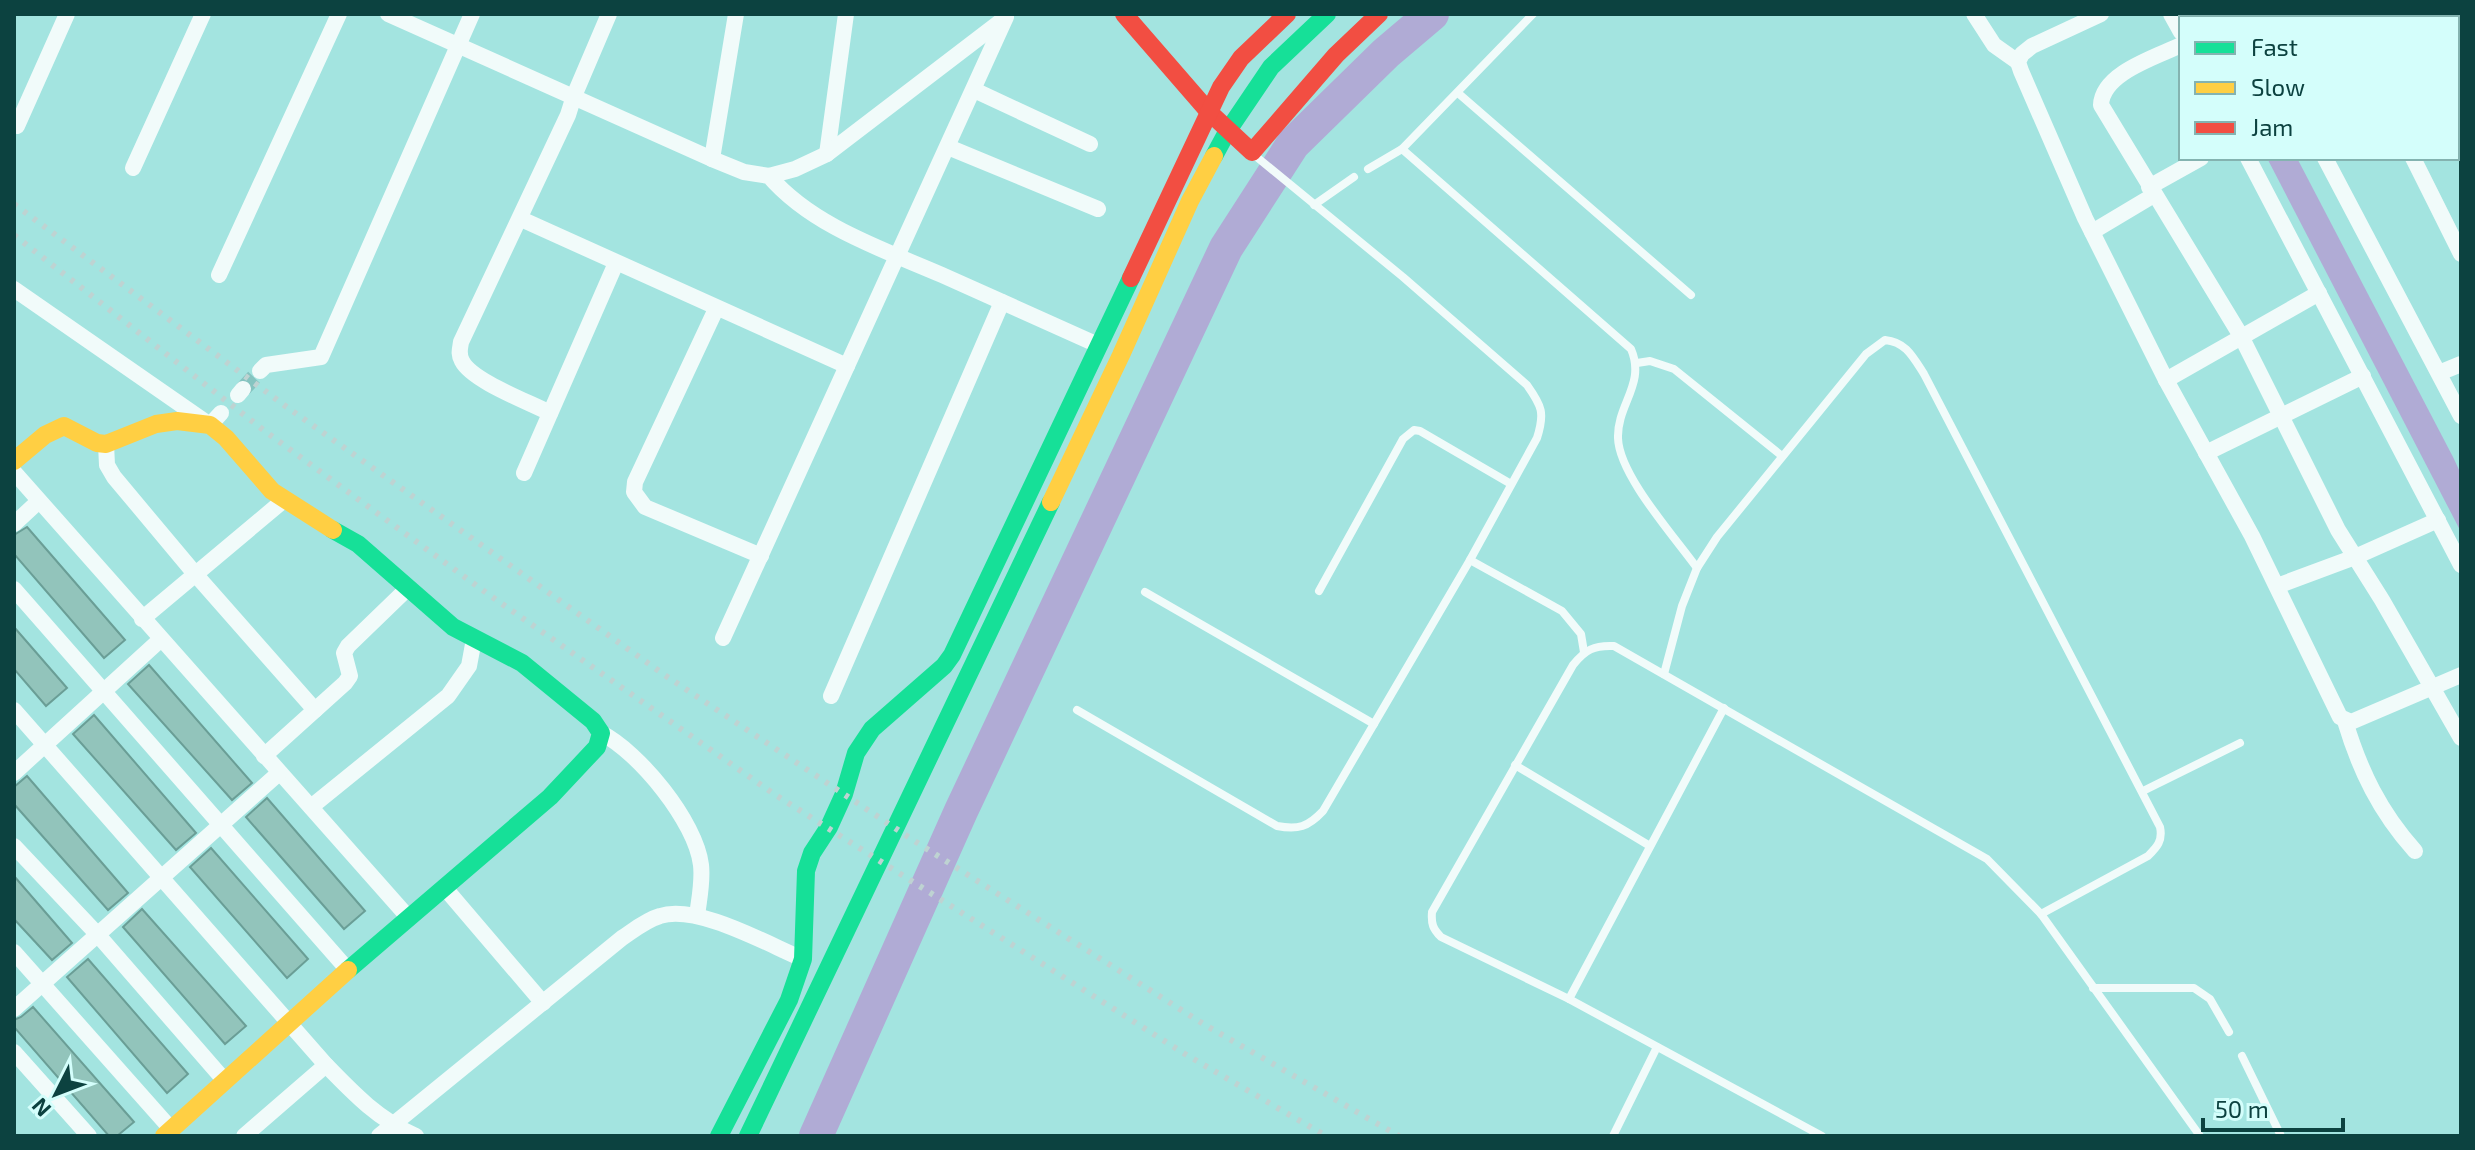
<svg xmlns="http://www.w3.org/2000/svg" width="2475" height="1150" viewBox="0 0 2475 1150" font-family="'Exo 2',sans-serif">
  <style>
    .water { fill: #b0abd5 }
    .lines { fill: none; stroke-linecap: round; stroke-linejoin: round }
    .river { stroke: #b0abd5; stroke-width: 34 }
    .building { fill: #92c4bb; stroke: #6a9e96; stroke-width: 2 }
    .street-tunnel { stroke: #85c4c0; stroke-width: 16; stroke-dasharray: 16 8; stroke-linecap: butt }
    .lane { stroke: #f1fbfa; stroke-width: 8 }
    .street { stroke: #f1fbfa; stroke-width: 16 }
    .fast { stroke: #16e098; stroke-width: 18 }
    .slow { stroke: #ffcf43; stroke-width: 18 }
    .jam { stroke: #f24e42; stroke-width: 18 }
    .rail { stroke: #bed3d2; stroke-width: 6; stroke-dasharray: 4 8; stroke-linecap: butt }
  </style>
  <rect width="100%" height="100%" fill="#a3e4e0"/>
  <!-- water -->
  <polygon class="water" points="2267,158 2297,158 2453,457 2461,474 2461,532"/>
  <g class="lines">
    <!-- river -->
    <polyline class="river" points="816,1136 961,811 1226,248 1293,144 1386,53 1432,14"/>
  </g>
  <!-- building -->
  <g class="building">
    <polygon points="27,527 125,640 104,658 14,554 14,535"/>
    <polygon points="14,627 67,688 46,706 14,669"/>
    <polygon points="149,665 252,783 232,800 128,684"/>
    <polygon points="94,715 196,833 176,850 73,734"/>
    <polygon points="27,776 128,893 108,910 14,804 14,787"/>
    <polygon points="267,798 365,911 344,929 246,817"/>
    <polygon points="211,848 308,959 287,978 190,867"/>
    <polygon points="14,876 72,943 52,960 14,919"/>
    <polygon points="142,909 246,1026 225,1044 123,927"/>
    <polygon points="88,959 188,1074 167,1093 67,977"/>
    <polygon points="33,1007 134,1122 117,1136 109,1136 14,1027 14,1020 21,1017"/>
  </g>
  <g class="lines">
    <!-- street-tunnel -->
    <polyline class="street-tunnel" points="243,389 260,371"/>
    <!-- lane -->
    <g class="lane">
      <polyline points="1458,93 1691,295"/>
      <path d="M1402,149L1631,349C1646,384 1617,404 1618,438C1619,475 1674,536 1697,568"/>
      <polyline points="1368,169 1402,149 1533,14"/>
      <polyline points="1314,205 1354,177"/>
      <polyline points="1637,363 1650,361 1674,369 1782,456"/>
      <polyline points="1470,560 1562,611 1581,634 1584,652"/>
      <polyline points="1319,591 1403,439 1414,430 1420,431 1511,484"/>
      <polyline points="1145,592 1374,724"/>
      <path d="M1664,674L1682,606L1697,568L1717,537L1866,354L1885,340C1906,342 1913,357 1924,374L2160,827C2163,841 2157,847 2148,856L2041,914"/>
      <path d="M1077,710L1277,826C1298,830 1308,827 1323,811L1470,560L1537,438C1545,413 1542,406 1527,385L1403,277L1253,154"/>
      <polyline points="1515,765 1650,846"/>
      <polyline points="2143,791 2240,743"/>
      <polyline points="2093,988 2194,988 2210,999 2229,1032"/>
      <polyline points="1569,999 1724,708"/>
      <polyline points="2242,1056 2281,1136"/>
      <polyline points="1613,1136 1657,1047"/>
      <path d="M1822,1136L1569,999L1441,937C1433,929 1431,924 1432,912L1573,665C1585,650 1594,645 1614,646L1987,859L2041,914L2200,1136"/>
    </g>
    <!-- street -->
    <g class="street">
      <path d="M388,14L712,159L744,172L769,176C812,226 882,249 942,275C994,298 1046,322 1098,345"/>
      <polyline points="1974,14 1994,45 2018,62"/>
      <polyline points="2101,14 2032,46 2022,54 2018,62 2021,71 2085,218 2166,380 2252,536 2340,717 2351,722 2461,675"/>
      <polyline points="2171,14 2181,32"/>
      <polyline points="2249,14 2251,18"/>
      <polyline points="2343,14 2344,18"/>
      <polyline points="2442,14 2445,18"/>
      <polyline points="2356,18 2363,14"/>
      <polyline points="2457,37 2461,42"/>
      <path d="M2181,45C2156,57 2102,73 2101,105L2241,336L2338,530L2382,600L2461,738"/>
      <polyline points="974,90 1090,144"/>
      <polyline points="17,126 67,14"/>
      <polyline points="948,147 1098,209"/>
      <polyline points="827,154 846,14"/>
      <polyline points="2248,158 2461,565"/>
      <polyline points="2325,158 2461,416"/>
      <polyline points="2413,158 2461,254"/>
      <polyline points="712,159 736,14"/>
      <polyline points="133,168 203,14"/>
      <polyline points="769,176 795,169 827,154 1005,18"/>
      <polyline points="2149,187 2201,158"/>
      <polyline points="521,219 847,366"/>
      <polyline points="2092,232 2154,195"/>
      <polyline points="219,275 339,14"/>
      <polyline points="14,289 210,425 221,413"/>
      <polyline points="716,309 635,482 634,492 645,507 761,556"/>
      <polyline points="260,371 266,365 321,357 472,14"/>
      <polyline points="2439,373 2461,364"/>
      <polyline points="2166,380 2319,293"/>
      <polyline points="238,395 243,389"/>
      <path d="M550,413C529,402 472,381 462,361C458,354 460,349 461,342L568,115L574,96L609,14"/>
      <polyline points="106,444 107,465 114,477 196,575 315,710"/>
      <polyline points="2206,453 2363,376"/>
      <polyline points="14,472 408,917"/>
      <polyline points="524,473 616,263"/>
      <polyline points="14,524 39,501"/>
      <polyline points="2277,586 2355,557 2438,520"/>
      <polyline points="14,589 348,970"/>
      <polyline points="142,619 284,500"/>
      <polyline points="723,638 1006,17"/>
      <polyline points="831,696 1002,302"/>
      <path d="M14,710L326,1065C354,1094 379,1120 416,1136"/>
      <path d="M2345,721C2360,771 2380,812 2415,851"/>
      <path d="M601,733C639,752 696,822 701,865C703,882 699,899 697,916"/>
      <polyline points="264,756 345,683 350,676 344,653 348,646 408,588"/>
      <polyline points="14,773 160,640"/>
      <polyline points="311,807 448,696 469,666 474,639"/>
      <polyline points="14,846 98,935 225,1081"/>
      <polyline points="444,887 543,1003"/>
      <polyline points="14,952 171,1129"/>
      <polyline points="14,1009 279,773"/>
      <polyline points="14,1052 89,1136"/>
      <polyline points="244,1136 326,1065"/>
      <path d="M379,1136L622,938C634,930 646,920 660,916C697,904 767,944 803,959"/>
    </g>
    <!-- fast -->
    <g class="fast">
      <polyline points="1214,156 1227,132 1271,67 1327,14"/>
      <polyline points="333,530 358,544 453,627 522,663 593,721 601,733 597,747 550,797 348,970"/>
      <polyline points="719,1136 789,1000 803,959 806,871 812,853 829,827 844,794 856,753 872,729 944,666 952,655 1131,278"/>
      <polyline points="748,1136 1051,502"/>
    </g>
    <!-- slow -->
    <g class="slow">
      <polyline points="14,461 45,435 64,426 97,443 106,444 156,424 177,421 210,425 226,438 272,491 333,530"/>
      <polyline points="1051,502 1121,355 1190,201 1214,156"/>
      <polyline points="164,1136 348,970"/>
    </g>
    <!-- jam -->
    <g class="jam">
      <polyline points="1124,14 1209,112 1252,152 1336,55 1379,14"/>
      <polyline points="1131,278 1221,87 1241,58 1287,14"/>
    </g>
    <!-- rail -->
    <g class="rail">
      <polyline points="14,204 284,405 666,676 916,842 1205,1025 1399,1136"/>
      <polyline points="14,235 266,432 488,594 774,794 1185,1054 1326,1136"/>
    </g>
  </g>
  <!-- border -->
  <rect width="2475" height="1150" fill="none" stroke="#0c4240" stroke-width="32"/>
  <!-- legend -->
  <rect x="2179" y="16" width="280" height="144" fill="#d4fefb" stroke="#84b3b0" stroke-width="2"/>
  <rect x="2195" y="42" width="40" height="12" fill="#16e098" stroke="#84b3b0" stroke-width="2"/>
  <text x="2251" y="56" font-size="24" fill="#0c4240">Fast</text>
  <rect x="2195" y="82" width="40" height="12" fill="#ffcf43" stroke="#84b3b0" stroke-width="2"/>
  <text x="2251" y="96" font-size="24" fill="#0c4240">Slow</text>
  <rect x="2195" y="122" width="40" height="12" fill="#f24e42" stroke="#84b3b0" stroke-width="2"/>
  <text x="2251" y="136" font-size="24" fill="#0c4240">Jam</text>
  <!-- north arrow -->
  <g transform="translate(56 1094) rotate(228)" stroke="#d4fefb" stroke-width="6" paint-order="stroke">
  <path d="M0-6L14 30L0 20L-14 30Z" fill="#0c4240"/>
  <text y="-12" font-size="22" font-weight="bold" text-anchor="middle" fill="#0c4240">N</text>
  </g>
  <!-- scale -->
  <path d="M2203 1118v12h140v-12" fill="none" stroke="#0c4240" stroke-width="4"/>
  <text x="2215" y="1118" font-size="24" fill="#0c4240" stroke="#d4fefb" stroke-width="6" paint-order="stroke">50 m</text>
</svg>
